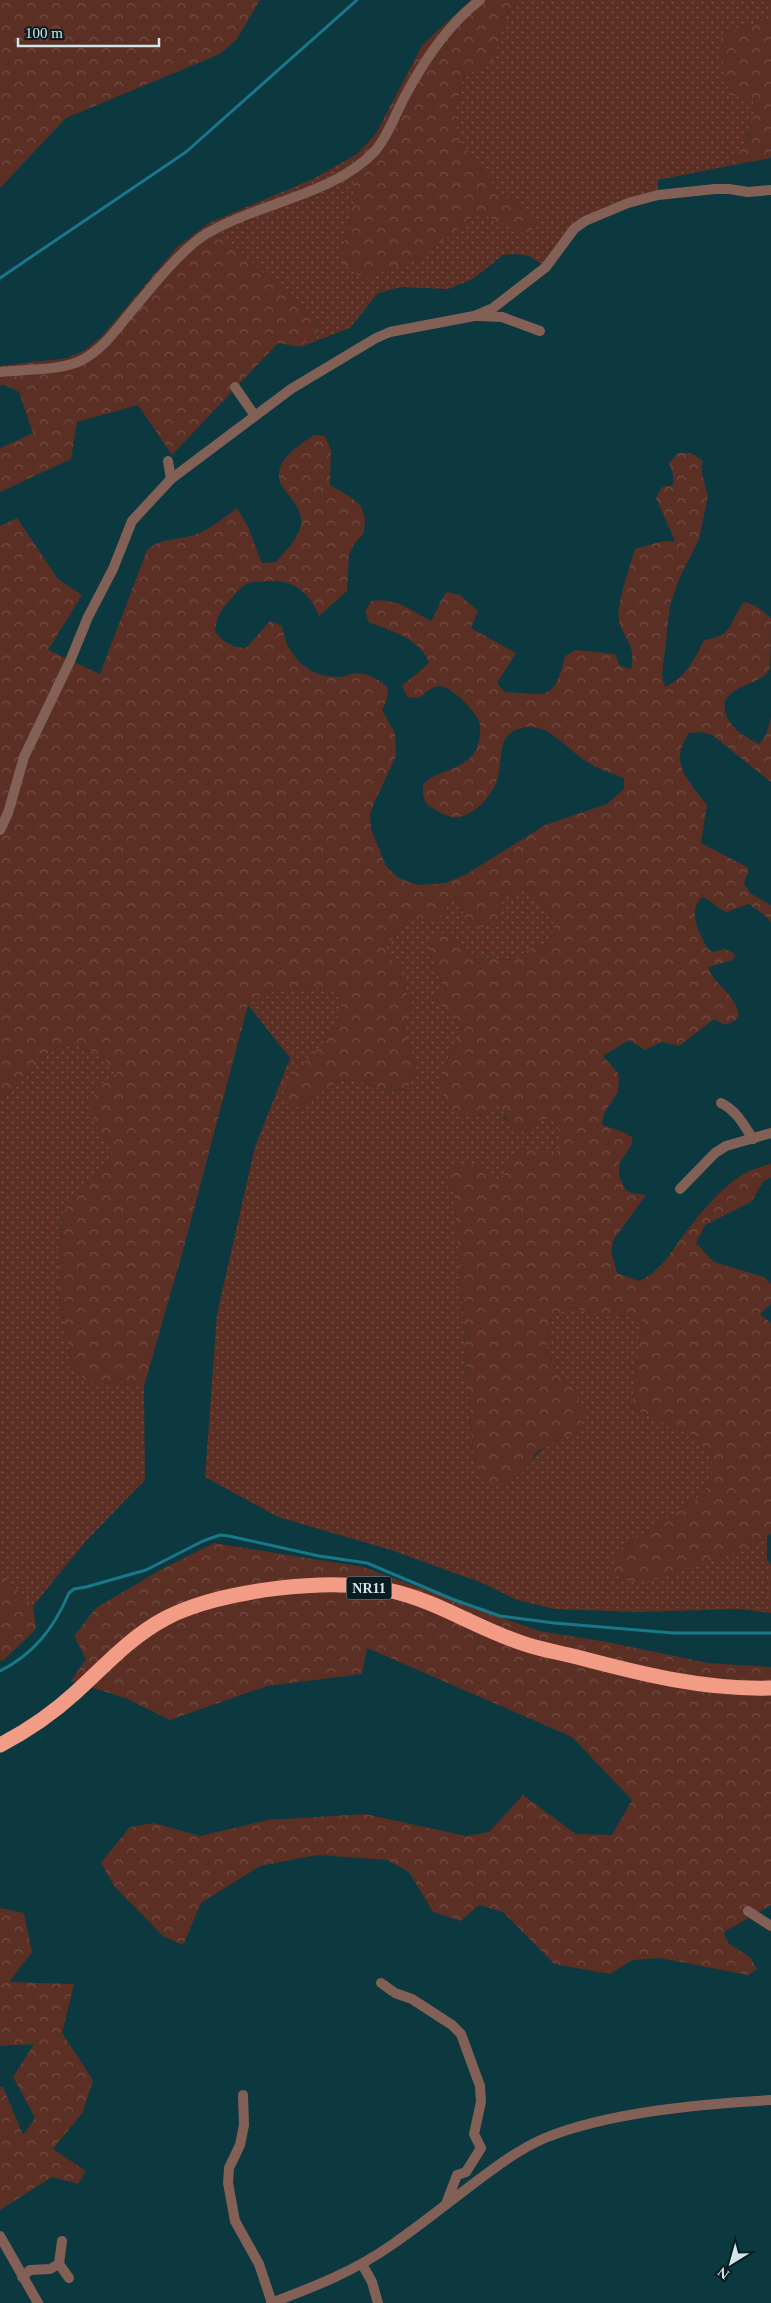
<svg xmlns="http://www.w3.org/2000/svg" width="771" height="2303" viewBox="0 0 771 2303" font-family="Georgia,serif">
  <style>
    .grass { fill: url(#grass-dots) }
    .forest { fill: url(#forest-crowns) }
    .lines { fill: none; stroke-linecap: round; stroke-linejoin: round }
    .stream { stroke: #18788a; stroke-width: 3 }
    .street { stroke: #836056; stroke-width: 10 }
    .highway { stroke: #f29c86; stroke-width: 15 }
    .labels { text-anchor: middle; stroke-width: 4; stroke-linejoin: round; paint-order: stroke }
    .shield { fill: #0b1c20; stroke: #95a9ae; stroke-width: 1 }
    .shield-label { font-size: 14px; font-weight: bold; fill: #d0e6eb }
  </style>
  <defs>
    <pattern id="grass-dots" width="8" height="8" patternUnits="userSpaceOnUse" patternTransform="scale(1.25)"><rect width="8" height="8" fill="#5b2f24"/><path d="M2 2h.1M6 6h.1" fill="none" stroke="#724d44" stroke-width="1.8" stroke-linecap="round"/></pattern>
    <pattern id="forest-crowns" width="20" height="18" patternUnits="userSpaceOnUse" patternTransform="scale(1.25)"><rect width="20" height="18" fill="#5b2f24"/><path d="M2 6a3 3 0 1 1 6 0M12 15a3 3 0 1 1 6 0" fill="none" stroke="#724d44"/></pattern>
  </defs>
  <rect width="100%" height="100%" fill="#0c3840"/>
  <!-- grass -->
  <g class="grass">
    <polygon points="519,0 771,0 771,19 723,33 753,99 754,123 741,151 728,166 658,180 658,195 585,221 546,267 529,256 515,254 503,255 473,279 448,289 401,287 378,293 350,328 300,347 319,330 314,315 261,271 209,223 313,179 357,154 353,181 353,205 342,252 422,258 478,212 530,215 497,190 458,138 455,113 463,77 493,61 506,14"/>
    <path d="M524,890L534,896L550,914L554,925L552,936L545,944L533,947L514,960L478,958L449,934L429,950L445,991L435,998L460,1027V1039L448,1058L442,1095L448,1105L457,1112L495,1100L503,1107L505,1119L524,1132L542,1119H554L563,1139L560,1150L549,1156L509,1161L506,1173L497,1180L447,1188L454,1193L473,1454L480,1477L524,1471C541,1447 550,1442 578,1432L574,1389L555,1369L547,1348L552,1317L571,1307L595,1314H618L642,1321L632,1408L696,1437L712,1459V1481L697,1499L617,1551L730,1554L767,1536V1559L771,1565V1613L739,1609L638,1612L555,1609L517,1600L485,1584L391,1550L278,1517L205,1477L217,1314L255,1147L290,1058L248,1005L264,993L322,987L333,991L340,999L342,1011L322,1045L296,1070L297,1107C312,1101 334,1080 348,1080C370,1080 383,1097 408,1088L416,1065L403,1029L406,1017L415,1010L403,987L400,965L389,958L386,946L407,919L417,913L424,921L443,914L449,902L459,900L466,923L498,920L502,898Z"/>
    <polygon points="76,1046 99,1054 118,1074 98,1086 98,1129 115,1149 105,1169 63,1212 58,1291 72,1364 86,1382 144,1386 145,1480 86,1541 33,1606 0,1572 0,1097 3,1100 52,1049"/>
  </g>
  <!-- forest -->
  <g class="forest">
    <polygon points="0,0 260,0 237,39 220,54 66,118 0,188"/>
    <polygon points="471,0 519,0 506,14 493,62 463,77 455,113 458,138 497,190 530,215 535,227 525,234 478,212 422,258 364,279 343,264 342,252 353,205 353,181 357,154 375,135 423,44"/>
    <path d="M771,19V158L728,166C748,143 755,130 753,99L729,95L719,45L723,33Z"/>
    <polygon points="209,223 261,271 314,315 319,330 300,347 278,343 172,455 138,405 77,422 71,459 0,492 0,448 33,433 19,392 5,385 0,385 0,366 67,358 85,350 102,336 177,247"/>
    <path d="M314,435L325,436L331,450L330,485L352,498L361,506L365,518L364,533L354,544L349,555L347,591L319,616C309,590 290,577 261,582C257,582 250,582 246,584C240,587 234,596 229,601C220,611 216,618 215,632C225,643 231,647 246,648L270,621L282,626C286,655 308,678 339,677C344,677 349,674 354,673C368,673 379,679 388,688L387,699L382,710L395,733L396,756L374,803L370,815L371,829L386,866L396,876L408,882L420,885L445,883L467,874L545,825L607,804L624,789V778C612,773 597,769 586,761C568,750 550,725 528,727C496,730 503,755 498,777C494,794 472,820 452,817C446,816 436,811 431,807C422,802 423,792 423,784C439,769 467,770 477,748C479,744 481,730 480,725C478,713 452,686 439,686C431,687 425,693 420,698L407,697L402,686C411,677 421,672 429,662C418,637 392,632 369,622L365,612L371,601C395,597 411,610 431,621C438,611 439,601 447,592L460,595L478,611L471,628L516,653L497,683L505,692C547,695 554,702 565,656L576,650L615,654L620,666L631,669C636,642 625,643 619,621C615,608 631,563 635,549L659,542L675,541L656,498L662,487L673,485V474L669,463L678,453H691L702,460V474L708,496L699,539L680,577L670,605L662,675L665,687C686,677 694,660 704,640C734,636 728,623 744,602L756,606L771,618C771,630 771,657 770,668C763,688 713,684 727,717C733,730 746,738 759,744L766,735L771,718V782L712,735L701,732L689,733C668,763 688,780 707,805L701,843L749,868L744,883L750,893L771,905V923L768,918L749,904L726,912C716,908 712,900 702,897C687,913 699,932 708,949L713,952L725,949L735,954L733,960L708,967C716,988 735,992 739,1015L736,1020L725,1025L714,1019L679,1046L661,1042L645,1050L629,1040L603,1056L618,1073L619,1078L618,1092L604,1113L602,1125L621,1131L632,1137V1144L619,1164V1177L626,1190L632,1193L646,1195L614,1239L611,1251L617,1273L639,1281C662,1271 671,1251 686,1232C701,1212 726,1182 749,1171C756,1168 764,1166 771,1164V1177L763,1182L751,1202L705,1225L696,1243L714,1262L764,1277L771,1284V1304L760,1314L771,1323V1534L730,1554L656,1579L631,1582L611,1573L617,1551L697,1499L712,1481V1459L696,1437L632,1408L642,1321L618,1314H595L571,1307L552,1317L547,1348L555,1369L574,1389L584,1411L578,1432L557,1440L537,1452L524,1471L502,1487L480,1477L473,1454L454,1193L447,1188L448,1176L454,1167L478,1165L497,1180L506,1173L509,1161L517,1152L540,1149L549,1156L559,1150L563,1139L554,1119H542L524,1132C502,1125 509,1113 495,1100L490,1111L479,1117C472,1116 463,1115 456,1112C436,1101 441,1077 448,1060C453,1046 460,1043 460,1027L435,998L445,991L429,950L430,939L438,932L449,934L478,958L514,960L533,947L545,944L552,936L554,925L550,914L534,896L524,890L502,898L498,920C486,928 479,930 466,923L459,900L449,902L443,914L435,922L424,921L417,913L407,919L386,946L389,958L400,965L406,975L403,987L415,1010L406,1017L403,1029L416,1065L408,1088C383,1097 371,1080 348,1080C334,1080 312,1101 297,1107L286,1103L283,1089L296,1070L322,1045L342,1011L340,999L333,991L322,987L264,993L248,1005L182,1254L144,1386L86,1382L72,1364L58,1291L63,1212L105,1169L114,1149L98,1129L90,1107L98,1086L117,1073L99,1054L76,1046L52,1049L3,1100L0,1097V526L17,518L58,579L82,595L48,650L100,674L147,550C162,537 176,541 194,535C210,529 224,518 237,508L248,527L262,563L276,562C285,551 300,538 301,523C302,514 298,509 294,502C290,496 283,489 280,483C273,461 299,445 314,435Z"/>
    <polygon points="214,1543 363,1567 539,1631 607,1642 708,1663 771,1667 771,1905 724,1932 728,1943 750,1957 757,1969 748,1975 660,1958 632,1960 610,1974 554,1964 503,1912 479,1905 461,1921 433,1912 409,1872 387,1860 317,1855 260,1866 201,1903 183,1945 163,1936 114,1886 101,1863 130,1827 154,1823 200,1836 268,1820 365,1814 466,1836 489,1832 523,1795 576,1834 612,1835 632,1800 572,1737 367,1648 362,1674 267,1686 170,1720 125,1698 71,1681 86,1659 74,1636 96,1608 160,1570"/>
    <polygon points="0,1572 33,1606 36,1629 4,1660 0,1661"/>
    <polygon points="0,1908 24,1913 32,1952 9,1982 74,1984 62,2033 93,2080 83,2112 53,2149 86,2171 78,2184 52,2177 0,2210 0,2087 3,2087 23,2135 35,2118 13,2077 34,2044 0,2046"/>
  </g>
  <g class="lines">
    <!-- stream -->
    <g class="stream">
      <polyline points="0,278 186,152 357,0"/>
      <path d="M0,1671C34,1654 54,1628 69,1593L74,1589L86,1587L146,1570L203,1541L220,1535L229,1536L319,1556L367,1563L452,1599L500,1616L554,1623L673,1633H771"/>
    </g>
    <!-- street -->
    <g class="street">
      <polyline points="477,316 502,317 540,331"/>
      <path d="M0,372C24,369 61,371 82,360C105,348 119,325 135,307C153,285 183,248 206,234C257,203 334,195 375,151C388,136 395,115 404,98C423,62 447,25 480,0"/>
      <polyline points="235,387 255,416"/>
      <polyline points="168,461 171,479"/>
      <polyline points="0,830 8,813 24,757 70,661 88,617 113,569 132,521 171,479 291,389 376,338 390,332 474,316 493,308 546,267 574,229 585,221 628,203 658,195 715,189 729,189 748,192 771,190"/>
      <path d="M721,1103C737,1111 743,1124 753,1139"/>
      <polyline points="680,1189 715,1153 726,1146 771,1133"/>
      <polyline points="748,1911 771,1926"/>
      <polyline points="381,1983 395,1993 412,1999 452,2025 461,2034 480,2086 481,2102 474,2134 481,2148 466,2172 457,2175 446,2204"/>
      <polyline points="243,2095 244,2125 240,2145 229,2168 228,2183 235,2221 259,2264 272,2303"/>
      <polyline points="0,2236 38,2303"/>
      <polyline points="59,2264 62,2241"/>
      <polyline points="362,2264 372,2282 378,2303"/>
      <polyline points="22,2277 30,2270 50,2269 59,2264 69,2278"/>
      <path d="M271,2303C314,2287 355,2271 393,2244C419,2226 444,2206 469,2187C493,2169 517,2150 545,2138C609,2112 701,2104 771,2100"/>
    </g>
    <!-- highway -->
    <path class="highway" d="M0,1745C27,1731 52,1714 75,1693C105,1666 130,1637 166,1618C220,1590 332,1576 392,1591C440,1602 481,1631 528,1645C544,1650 561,1653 577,1657C641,1674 705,1690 771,1688"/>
  </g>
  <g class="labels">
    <!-- shield labels -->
    <rect class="shield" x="346.5" y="1576.5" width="45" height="23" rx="4"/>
    <g class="shield-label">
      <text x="369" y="1593">NR11</text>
    </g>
  </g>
  <!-- north arrow -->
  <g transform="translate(731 2263) rotate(217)" stroke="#0b1c20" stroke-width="4" paint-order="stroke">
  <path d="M0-4L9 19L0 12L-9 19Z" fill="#d0e6eb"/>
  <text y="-8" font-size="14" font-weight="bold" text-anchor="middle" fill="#d0e6eb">N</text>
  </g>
  <!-- scale -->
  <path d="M18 38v8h141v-8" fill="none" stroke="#d0e6eb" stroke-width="2.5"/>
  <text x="25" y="38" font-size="15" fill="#d0e6eb" stroke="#0b1c20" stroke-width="4" paint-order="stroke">100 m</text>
</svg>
